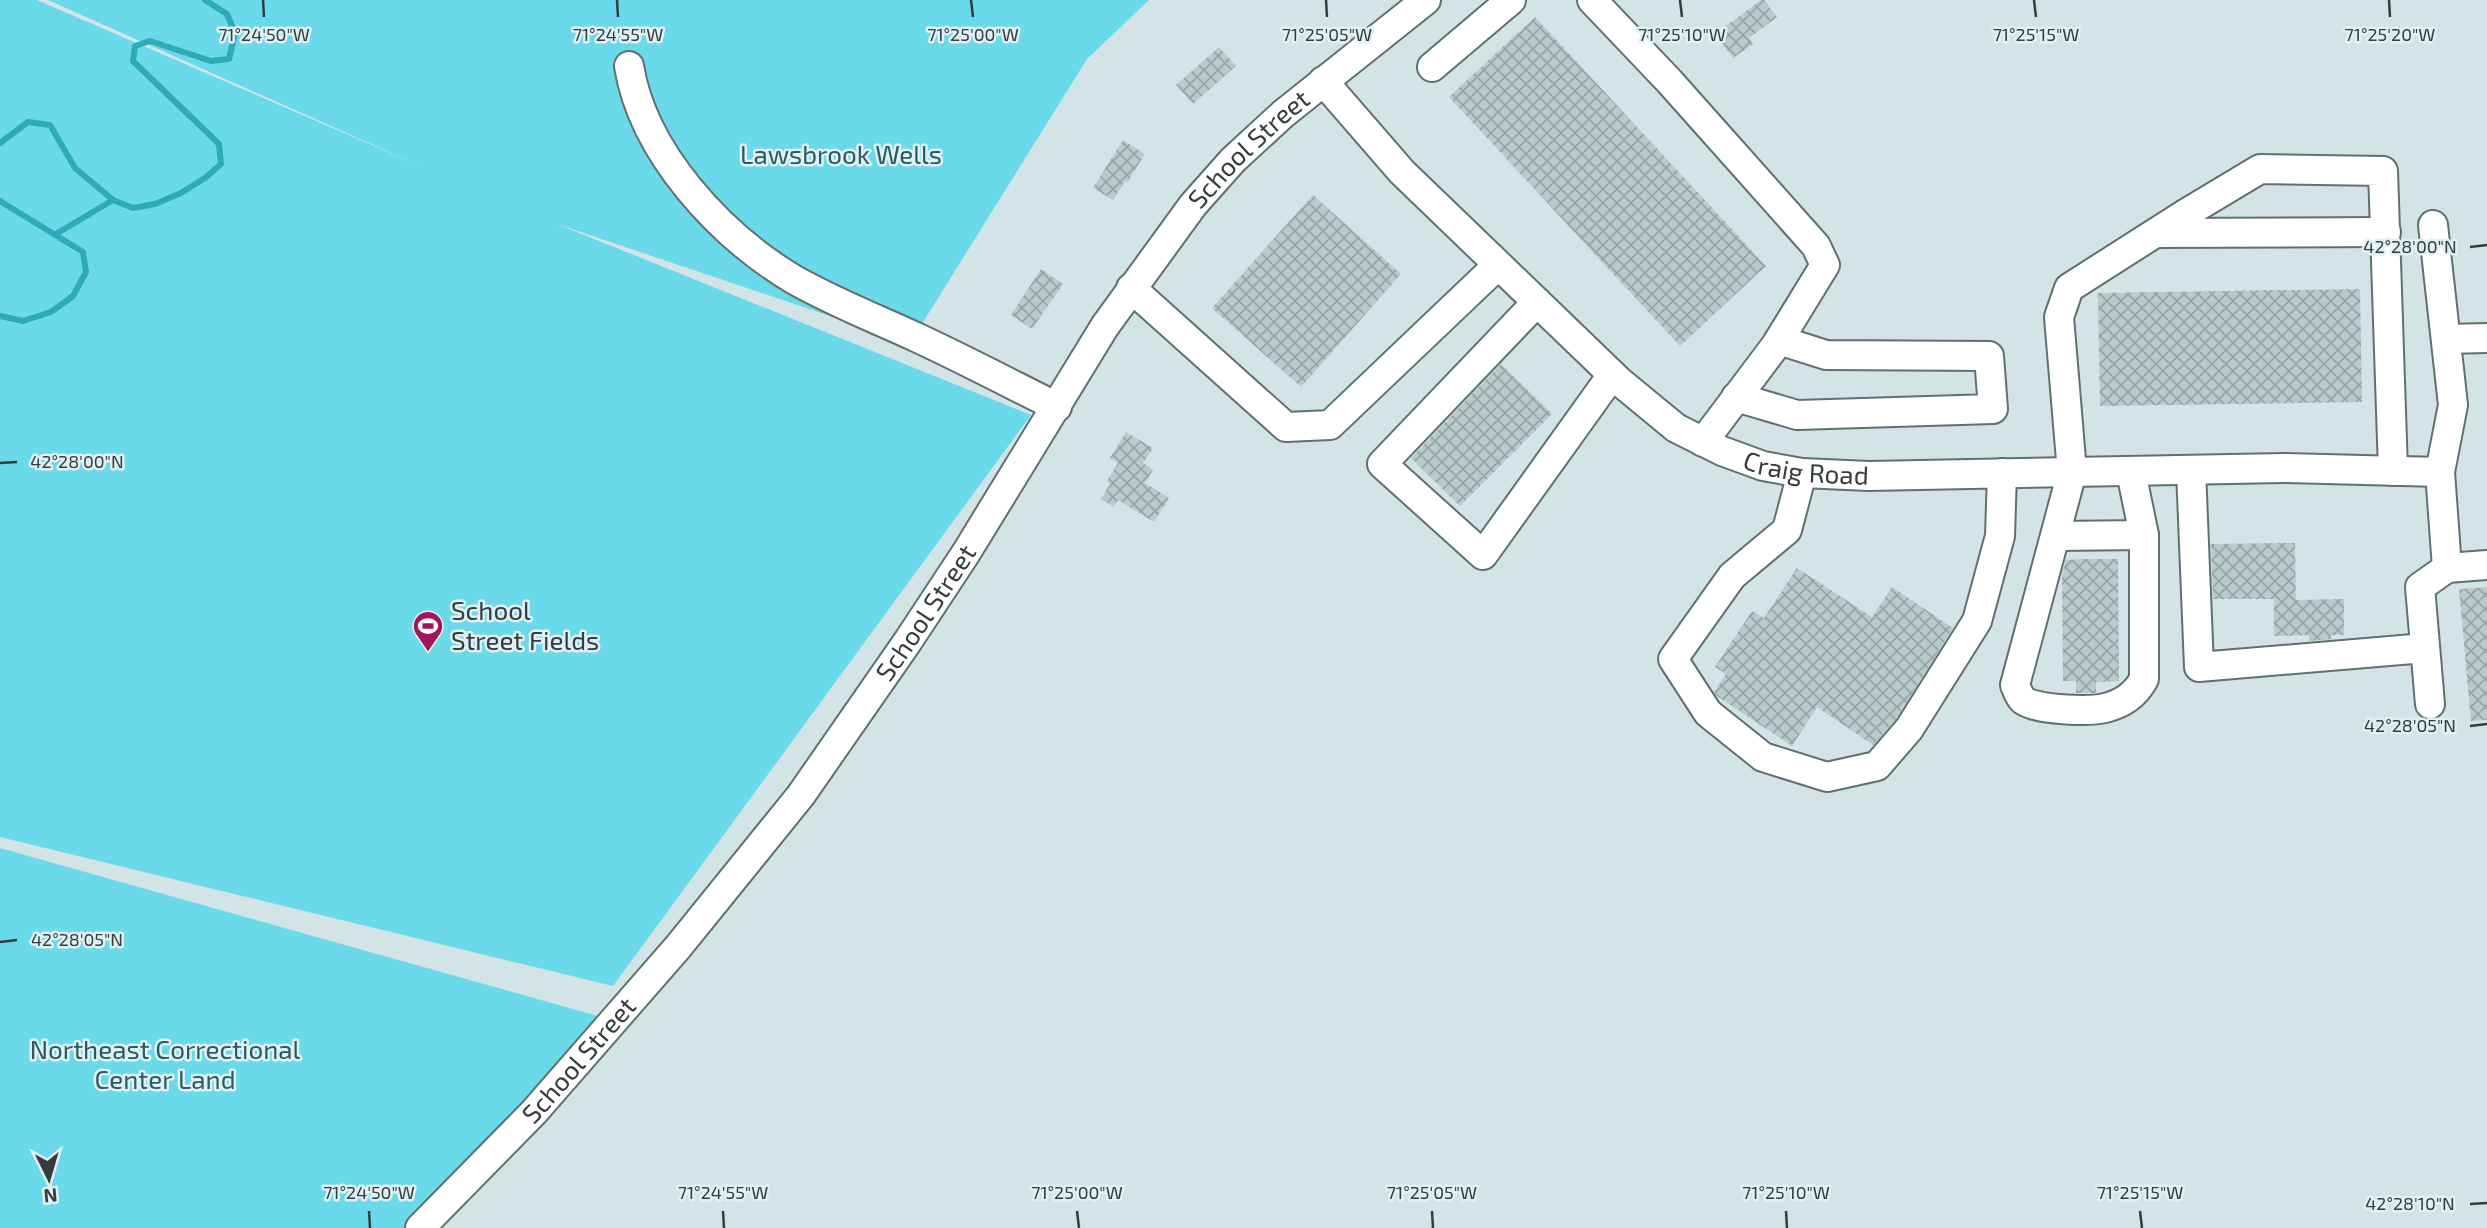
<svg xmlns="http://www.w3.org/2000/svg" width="2487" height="1228" viewBox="0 0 2487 1228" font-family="'Exo 2',sans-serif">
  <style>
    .park { fill: #6ad9e9 }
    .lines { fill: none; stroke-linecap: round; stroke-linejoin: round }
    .stream { stroke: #2faab9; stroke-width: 6 }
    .building { fill: url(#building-cross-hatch) }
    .minor-casing { stroke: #607072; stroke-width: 32 }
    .minor { stroke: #fff; stroke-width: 28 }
    .ticks { fill: none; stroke: #353c3d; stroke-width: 2.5 }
    .labels { text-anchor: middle; stroke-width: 5; stroke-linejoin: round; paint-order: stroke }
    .street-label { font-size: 26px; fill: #353c3d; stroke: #dff1f4 }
    .park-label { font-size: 26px; fill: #2a5b62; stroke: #dff1f4 }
    .poi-label { font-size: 26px; fill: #353c3d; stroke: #dff1f4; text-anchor: start }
    .ticks-label { font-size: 18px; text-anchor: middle; fill: #353c3d; stroke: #dff1f4; stroke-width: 5; stroke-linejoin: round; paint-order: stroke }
  </style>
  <defs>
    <pattern id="building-cross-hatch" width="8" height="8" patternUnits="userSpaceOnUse" patternTransform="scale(1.75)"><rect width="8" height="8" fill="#b9cacc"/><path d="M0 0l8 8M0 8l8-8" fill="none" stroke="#97a5a7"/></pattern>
  </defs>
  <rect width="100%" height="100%" fill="#d2e4e6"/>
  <!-- park -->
  <g class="park">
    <polygon points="0,0 37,0 425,168 48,0 1149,0 1087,59 910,343 557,224 1031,415 613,986 0,837"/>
    <polygon points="0,848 612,1020 405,1228 0,1228"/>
  </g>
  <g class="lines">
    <!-- stream -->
    <g class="stream">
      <polyline points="0,143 28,122 50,125 75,168 113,200 133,208 155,204 181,193 205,178 221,164 219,144 133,61 135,46 150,41 211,61 229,59 235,33 227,14 205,0"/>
      <polyline points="0,201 83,252 86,272 73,296 51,312 23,321 0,316"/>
      <polyline points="56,234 113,200"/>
    </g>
  </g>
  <!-- building -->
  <g class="building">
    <polygon points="1761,0 1764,0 1777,17 1749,38 1753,44 1733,58 1715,34"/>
    <polygon points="1535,17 1766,266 1680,346 1449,97"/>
    <polygon points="1219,47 1236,66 1193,104 1176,85"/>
    <polygon points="1123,140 1145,154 1127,183 1125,181 1113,200 1093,188"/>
    <polygon points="1313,195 1401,274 1301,387 1212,308"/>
    <polygon points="1041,269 1063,284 1032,329 1011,315"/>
    <polygon points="2360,289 2362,402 2100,406 2098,293"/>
    <polygon points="1501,364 1552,414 1460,506 1411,458"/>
    <polygon points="1126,432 1153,448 1143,463 1153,470 1145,483 1169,498 1154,522 1118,500 1114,507 1101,499 1110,484 1107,481 1118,463 1110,458"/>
    <polygon points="2295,543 2296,600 2344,599 2344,635 2331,635 2331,639 2309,641 2309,635 2274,636 2274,599 2213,599 2211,544"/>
    <polygon points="2084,559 2118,559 2119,681 2096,682 2096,693 2076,693 2076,681 2063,681 2062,575 2066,560"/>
    <polygon points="1797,568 1872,617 1892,587 1953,628 1896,719 1873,745 1817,707 1792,746 1717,696 1714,692 1726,674 1715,667 1752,611 1764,618"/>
    <polygon points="2487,587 2487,720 2471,721 2459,589"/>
  </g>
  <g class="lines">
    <!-- minor casing -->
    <g class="minor-casing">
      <g id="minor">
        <polyline points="1592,0 1670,82 1816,246 1825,265 1776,345 1703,442"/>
        <path d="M629,66C643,153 720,235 793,279C833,302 877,319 918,338C965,360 1011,384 1057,407"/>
        <polyline points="1432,67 1511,0"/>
        <path id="s1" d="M1323,81L1402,172L1619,381L1676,428L1722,451L1763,466L1802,473L1869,476L2284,468L2440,472"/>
        <polyline points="2433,225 2453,405 2440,472 2447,568 2487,565"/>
        <polyline points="2156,233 2386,232"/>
        <polyline points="1131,288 1286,427 1330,425 1498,265"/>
        <polyline points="1537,302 1382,464 1483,555 1612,375"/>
        <polyline points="2446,339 2487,338"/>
        <polyline points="1736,397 1797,415 1993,409 1989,356 1826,355 1779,340"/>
        <polyline points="2191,470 2199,667 2425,648"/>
        <path d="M2131,472L2144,535V679C2136,694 2122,704 2105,708C2089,712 2035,710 2023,700C2019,696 2017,690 2015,685L2072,472L2059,317L2069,288L2185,214L2260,169L2383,171L2393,471"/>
        <polyline points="1802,473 1787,530 1732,576 1673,659 1708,713 1763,757 1827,777 1877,766 1909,729 1977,621 2000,536 2002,473"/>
        <polyline points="2056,536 2144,535"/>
        <polyline points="2430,704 2420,587 2447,568"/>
        <path id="s2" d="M420,1228L534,1112L678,947L801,795L908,641L966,553L1105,326L1193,205L1233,160L1283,114L1426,0"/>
      </g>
    </g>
    <!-- minor -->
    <use href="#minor" class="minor"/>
  </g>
  <!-- ticks -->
  <path class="ticks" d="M263,0L264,17M617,0L618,17M971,0L973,17M1326,0L1327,17M1680,0L1682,17M2034,0L2036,17M2389,0L2390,17M2470,247L2487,245M0,463L17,462M2470,726L2487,724M0,942L17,940M2470,1204L2487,1203M369,1211L370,1228M723,1211L724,1228M1077,1211L1079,1228M1432,1211L1433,1228M1786,1211L1787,1228M2140,1211L2142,1228"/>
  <!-- icons -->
  <defs>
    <g id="stadium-pin" transform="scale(1.575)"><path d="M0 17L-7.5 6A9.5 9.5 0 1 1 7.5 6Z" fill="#a2145b" stroke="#dff1f4"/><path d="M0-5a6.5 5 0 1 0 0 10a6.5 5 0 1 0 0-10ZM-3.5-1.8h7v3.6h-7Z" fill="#fff"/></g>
  </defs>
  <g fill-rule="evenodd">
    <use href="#stadium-pin" x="428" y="626"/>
  </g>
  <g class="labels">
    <!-- street labels -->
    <g class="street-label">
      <text dy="9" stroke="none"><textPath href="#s2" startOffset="1365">School Street</textPath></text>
      <text dy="9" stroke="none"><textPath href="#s1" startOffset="634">Craig Road</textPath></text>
      <text dy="9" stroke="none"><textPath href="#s2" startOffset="798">School Street</textPath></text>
      <text dy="9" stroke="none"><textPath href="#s2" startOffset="231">School Street</textPath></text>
    </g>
    <!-- park labels -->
    <g class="park-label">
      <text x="841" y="164">Lawsbrook Wells</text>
      <text x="165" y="1059">Northeast Correctional<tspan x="165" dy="30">Center Land</tspan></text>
    </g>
    <!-- poi labels -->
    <g class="poi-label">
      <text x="451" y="620">School<tspan x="451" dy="30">Street Fields</tspan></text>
    </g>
  </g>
  <g class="ticks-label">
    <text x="264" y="41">71°24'50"W</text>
    <text x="618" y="41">71°24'55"W</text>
    <text x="973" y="41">71°25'00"W</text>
    <text x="1327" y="41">71°25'05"W</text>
    <text x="1682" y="41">71°25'10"W</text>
    <text x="2036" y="41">71°25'15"W</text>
    <text x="2390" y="41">71°25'20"W</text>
    <text x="2410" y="253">42°28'00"N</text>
    <text x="77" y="468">42°28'00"N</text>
    <text x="2410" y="732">42°28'05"N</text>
    <text x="77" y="946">42°28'05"N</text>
    <text x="369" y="1199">71°24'50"W</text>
    <text x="723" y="1199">71°24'55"W</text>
    <text x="1077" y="1199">71°25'00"W</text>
    <text x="1432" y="1199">71°25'05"W</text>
    <text x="1786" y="1199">71°25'10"W</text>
    <text x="2140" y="1199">71°25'15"W</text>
    <text x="2410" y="1210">42°28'10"N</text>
  </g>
  <!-- north arrow -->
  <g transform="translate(49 1179) rotate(175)" stroke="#dff1f4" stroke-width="5" paint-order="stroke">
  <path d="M0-5L12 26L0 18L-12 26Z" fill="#353c3d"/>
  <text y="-10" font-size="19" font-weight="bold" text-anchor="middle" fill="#353c3d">N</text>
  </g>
</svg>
